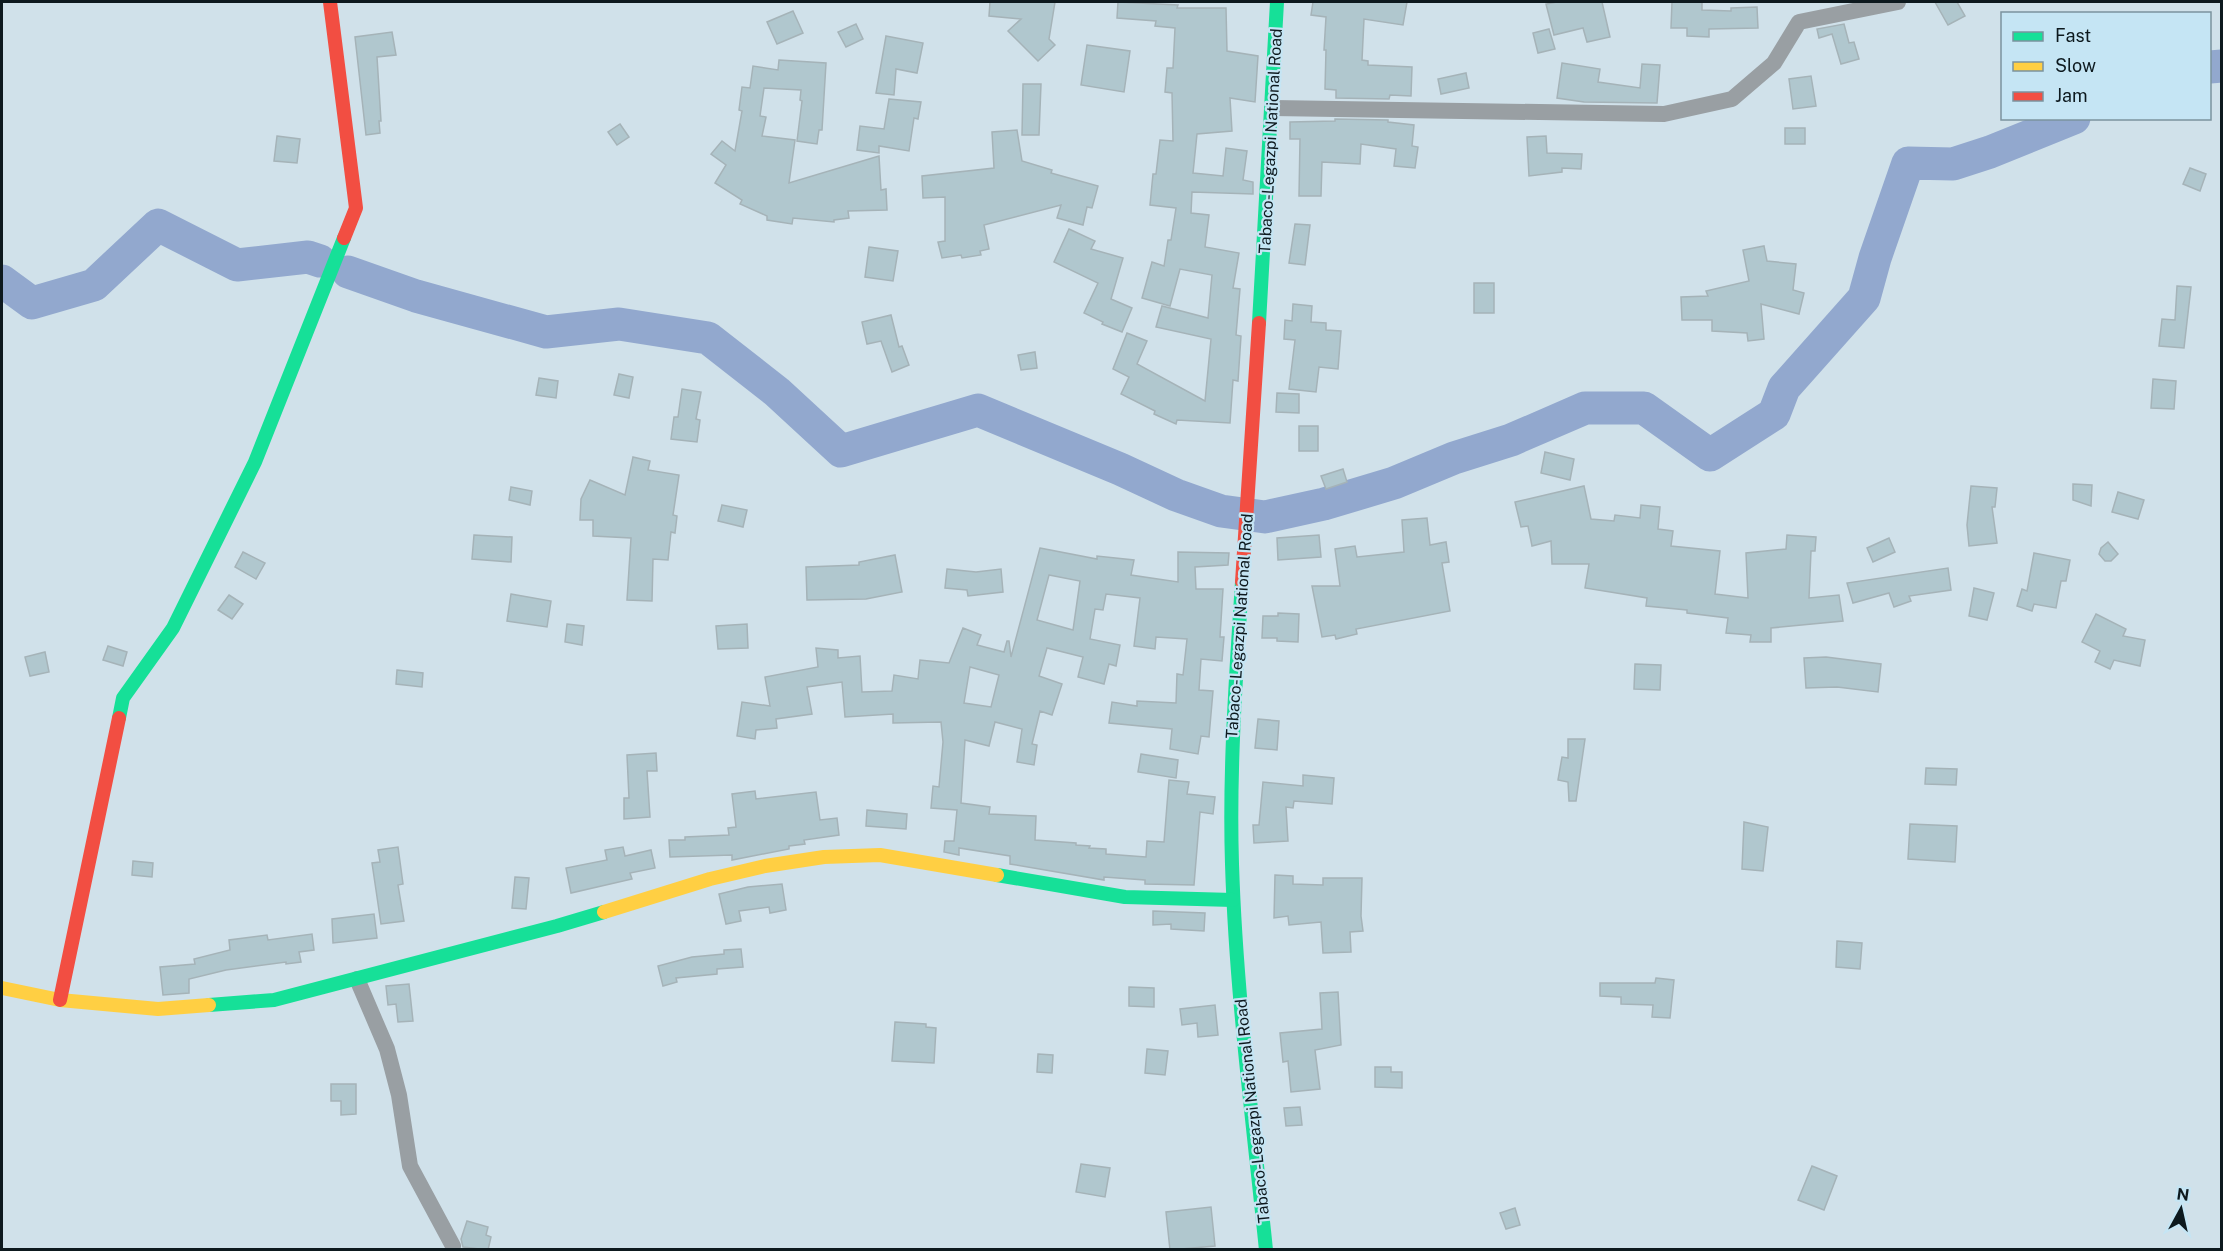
<svg xmlns="http://www.w3.org/2000/svg" width="2223" height="1251" viewBox="0 0 2223 1251" font-family="'Public Sans',sans-serif">
  <style>
    .lines { fill: none; stroke-linecap: round; stroke-linejoin: round }
    .river { stroke: #92a8ce; stroke-width: 33 }
    .building { fill: #b0c7ce; stroke: #a5b3b8; stroke-width: 1.5; fill-rule: evenodd }
    .street { stroke: #999fa3; stroke-width: 16 }
    .fast { stroke: #16e098; stroke-width: 14 }
    .slow { stroke: #ffcf43; stroke-width: 14 }
    .jam { stroke: #f24e42; stroke-width: 14 }
    .labels { text-anchor: middle; stroke-width: 4.5; stroke-linejoin: round; paint-order: stroke }
    .street-label { font-size: 16px; fill: #0d191e; stroke: #c5e5f4 }
  </style>
  <rect width="100%" height="100%" fill="#d0e1ea"/>
  <g class="lines">
    <!-- river -->
    <g class="river">
      <polyline points="2210,67 2222,66"/>
      <polyline points="348,272 416,296 546,332 619,324 708,338 777,392 841,451 978,410 1120,469 1176,495 1221,511 1265,517 1324,504 1394,483 1454,458 1511,440 1585,408 1644,408 1710,455 1774,414 1784,388 1864,298 1875,258 1908,163 1953,164 1990,152 2074,118"/>
      <polyline points="2,281 32,303 94,285 158,225 237,265 308,257 320,261"/>
    </g>
  </g>
  <!-- building -->
  <g class="building">
    <polygon points="990,2 1055,2 1049,39 1055,45 1038,61 1008,31 1021,19 989,16"/>
    <polygon points="1118,2 1178,5 1177,8 1226,8 1227,51 1258,56 1255,102 1230,98 1232,131 1197,134 1193,173 1223,176 1226,148 1247,151 1243,180 1253,182 1253,194 1192,192 1191,213 1209,215 1205,247 1239,253 1233,288 1240,289 1236,335 1241,336 1238,381 1233,380 1230,423 1177,420 1176,424 1154,414 1155,411 1121,394 1129,377 1113,369 1127,333 1147,341 1137,364 1205,401 1211,339 1156,327 1162,306 1208,318 1212,275 1180,269 1170,306 1142,298 1152,262 1164,266 1168,240 1171,240 1176,208 1150,205 1153,174 1156,174 1160,140 1173,141 1172,93 1165,92 1167,68 1173,68 1175,28 1155,26 1156,21 1117,18"/>
    <polygon points="1313,2 1407,2 1403,25 1364,19 1362,60 1368,61 1368,65 1412,67 1411,96 1390,95 1389,99 1336,98 1336,90 1325,89 1326,50 1324,50 1326,17 1311,15"/>
    <polygon points="1557,2 1602,2 1610,37 1587,42 1583,28 1554,35 1546,4"/>
    <polygon points="1672,2 1702,2 1702,10 1731,11 1731,8 1757,7 1758,28 1709,29 1709,37 1687,36 1687,28 1671,28"/>
    <polygon points="1935,2 1957,2 1965,16 1948,25"/>
    <polygon points="793,11 803,33 777,44 767,22"/>
    <polygon points="856,24 863,39 846,47 838,32"/>
    <polygon points="1844,24 1849,43 1854,42 1859,59 1841,64 1832,34 1819,38 1817,29"/>
    <polygon points="1549,29 1555,49 1538,53 1533,33"/>
    <polygon points="392,32 396,55 377,57 381,121 379,121 380,133 366,135 355,37"/>
    <polygon points="886,36 923,43 917,73 896,69 894,95 876,93"/>
    <polygon points="1087,45 1130,51 1124,92 1081,85"/>
    <polygon points="779,60 826,63 822,130 819,130 817,144 797,141 802,101 800,100 801,90 764,88 760,116 766,117 762,136 795,140 789,183 879,156 881,190 886,189 887,210 848,211 849,218 834,220 834,222 793,218 792,224 767,220 767,216 740,204 742,200 715,183 726,165 711,154 722,141 735,151 742,111 739,110 742,87 750,88 753,66 778,70"/>
    <polygon points="1562,63 1600,69 1598,82 1640,88 1642,64 1660,65 1657,103 1584,102 1557,98"/>
    <polygon points="1466,73 1469,88 1441,94 1438,79"/>
    <polygon points="1811,76 1816,106 1793,109 1789,79"/>
    <polygon points="1023,84 1041,84 1039,135 1022,135"/>
    <polygon points="889,99 921,102 918,119 914,118 909,151 879,146 879,153 857,150 860,126 884,129"/>
    <polygon points="1335,119 1388,120 1388,122 1414,125 1412,146 1418,147 1415,168 1394,166 1396,149 1361,144 1360,164 1322,162 1321,196 1299,196 1300,139 1290,139 1290,122 1335,121"/>
    <polygon points="620,124 629,137 617,145 608,132"/>
    <rect x="1785" y="128" width="20" height="16"/>
    <polygon points="1017,130 1022,161 1052,170 1051,173 1098,186 1092,208 1087,207 1083,225 1057,218 1061,205 984,225 989,249 980,251 981,255 962,258 961,255 942,258 938,242 945,241 945,197 923,198 922,176 994,168 992,132"/>
    <polygon points="277,136 300,139 297,163 274,161"/>
    <polygon points="1546,136 1547,153 1582,154 1581,169 1562,168 1562,172 1529,176 1527,137"/>
    <polygon points="2190,168 2206,174 2200,191 2183,184"/>
    <polygon points="1295,224 1310,225 1305,265 1289,263"/>
    <polygon points="1069,229 1095,241 1091,249 1123,258 1111,299 1132,308 1122,332 1102,324 1103,322 1084,313 1098,283 1054,262"/>
    <polygon points="1764,246 1767,261 1796,264 1793,290 1804,293 1799,314 1761,304 1764,339 1748,341 1747,333 1712,331 1712,320 1682,320 1681,297 1708,296 1706,291 1749,281 1743,250"/>
    <polygon points="869,247 898,251 893,281 865,277"/>
    <rect x="1474" y="283" width="20" height="30"/>
    <polygon points="2177,286 2191,287 2184,348 2159,346 2162,319 2175,320"/>
    <polygon points="1293,304 1312,306 1311,322 1326,323 1326,330 1341,331 1338,369 1319,367 1316,392 1289,389 1295,340 1284,339 1285,320 1292,321"/>
    <polygon points="891,315 899,347 902,346 909,365 892,372 881,341 867,344 862,322"/>
    <polygon points="1035,352 1037,368 1021,370 1018,355"/>
    <polygon points="619,374 633,377 629,398 614,395"/>
    <polygon points="539,378 558,381 556,398 536,395"/>
    <polygon points="2153,379 2176,381 2174,409 2151,408"/>
    <polygon points="682,389 701,392 696,419 700,420 697,442 671,439 674,417 678,417"/>
    <polygon points="1277,393 1299,394 1299,413 1276,412"/>
    <rect x="1299" y="426" width="19" height="25"/>
    <polygon points="1545,452 1574,459 1570,480 1541,473"/>
    <polygon points="633,457 650,461 648,470 679,475 673,515 677,516 675,533 671,532 668,560 653,559 652,601 627,600 631,538 593,536 593,520 580,520 581,499 590,480 625,495"/>
    <polygon points="1343,469 1347,482 1326,489 1321,476"/>
    <polygon points="2073,484 2092,485 2091,506 2073,500"/>
    <polygon points="1584,486 1591,519 1614,521 1615,515 1640,518 1641,505 1660,507 1658,529 1673,531 1671,546 1720,551 1715,594 1748,598 1746,553 1786,549 1787,535 1816,537 1815,551 1811,551 1809,598 1839,595 1843,621 1771,628 1771,642 1750,642 1751,635 1726,633 1728,618 1687,613 1687,610 1646,606 1647,598 1585,588 1589,564 1552,564 1551,541 1532,546 1528,526 1521,527 1515,502"/>
    <polygon points="1971,486 1997,488 1995,507 1992,507 1997,543 1969,546 1967,525"/>
    <polygon points="511,487 532,491 530,505 509,500"/>
    <polygon points="2118,492 2144,500 2138,519 2112,512"/>
    <polygon points="722,505 747,510 743,527 718,521"/>
    <polygon points="1427,518 1430,545 1446,542 1449,562 1442,563 1450,611 1356,629 1357,634 1336,639 1335,635 1322,637 1312,586 1340,586 1335,549 1355,546 1357,557 1404,552 1402,520"/>
    <polygon points="474,535 512,537 511,562 472,559"/>
    <polygon points="1319,535 1321,557 1278,560 1277,538"/>
    <polygon points="1889,538 1895,552 1873,562 1867,548"/>
    <polygon points="2108,542 2118,554 2111,561 2105,561 2099,554 2101,548"/>
    <path d="M1040,548L1097,559V556L1134,560L1131,575L1178,582V552L1229,553L1228,565L1195,567L1196,589H1223L1220,637H1224L1222,661L1201,659L1199,690L1213,691L1209,737L1201,736L1198,754L1170,749L1172,729L1109,723L1112,702L1137,706V701L1176,703L1177,674L1183,675L1187,639L1156,637L1155,649L1134,646L1140,598L1106,594L1103,610L1095,609L1090,639L1120,645L1116,666L1109,664L1104,684L1078,677L1083,657L1047,648L1039,676L1062,684L1052,715L1040,711L1032,744L1037,745L1034,765L1017,762L1022,729L995,722L989,746L965,740L961,803L990,807L989,814L1036,816L1035,840L1076,843V845L1090,846L1089,848L1106,849V854L1146,857L1147,841L1164,842L1169,780L1189,782L1187,794L1215,797L1213,814L1200,812L1194,885L1145,884V880L1104,877V880L1010,864V856L959,848V855L944,852L945,841H954L957,810L931,808L933,786L939,787L943,742L941,722L893,723V714L845,717L842,682L807,687L812,714L776,719L777,728L756,730L755,739L737,736L742,702L770,706L765,677L818,667L816,648L838,650V658L860,656L862,692L892,691L894,675L918,679L920,660L949,663L963,628L981,635L977,645L1004,652L1007,641H1009L1011,657ZM1049,575L1080,581L1073,630L1037,620ZM970,667L999,675L991,707L964,703Z"/>
    <polygon points="243,552 265,563 256,579 235,567"/>
    <polygon points="2034,553 2070,560 2066,581 2061,581 2056,608 2034,604 2032,611 2017,606 2022,589 2027,591"/>
    <polygon points="895,555 902,592 866,599 807,600 806,567 859,565 859,562"/>
    <polygon points="1948,568 1951,590 1909,596 1911,601 1894,607 1889,593 1853,603 1847,583"/>
    <polygon points="947,569 976,572 1001,569 1003,592 968,596 967,590 945,588"/>
    <polygon points="1974,588 1994,593 1987,620 1969,616"/>
    <polygon points="511,594 551,601 547,627 507,621"/>
    <polygon points="229,595 243,604 232,619 218,610"/>
    <polygon points="1278,613 1299,614 1298,642 1277,641 1277,638 1262,638 1263,616 1278,616"/>
    <polygon points="2096,614 2126,629 2123,636 2145,640 2140,666 2114,660 2110,669 2095,662 2100,651 2082,642"/>
    <polygon points="567,624 584,626 582,645 565,642"/>
    <polygon points="747,624 748,648 718,649 716,626"/>
    <polygon points="108,646 127,652 123,666 103,660"/>
    <polygon points="45,652 49,672 30,676 25,657"/>
    <polygon points="1826,657 1881,664 1878,692 1837,687 1806,688 1804,658"/>
    <polygon points="1635,664 1661,665 1660,690 1634,689"/>
    <polygon points="397,670 423,673 422,687 396,684"/>
    <polygon points="1258,719 1279,721 1277,750 1255,748"/>
    <polygon points="1568,739 1585,739 1576,801 1569,801 1568,782 1558,780 1562,757 1568,758"/>
    <polygon points="656,753 657,771 647,771 650,817 624,819 624,798 629,798 627,755"/>
    <polygon points="1141,754 1178,760 1176,778 1138,772"/>
    <polygon points="1926,768 1957,769 1956,785 1925,784"/>
    <polygon points="1303,775 1334,778 1332,804 1294,801 1293,808 1286,807 1288,841 1254,843 1253,825 1259,825 1263,782 1303,786"/>
    <polygon points="755,791 756,799 816,792 820,820 837,818 839,835 804,840 805,844 789,846 789,849 732,860 732,855 670,857 669,840 685,840 685,837 729,835 728,828 736,827 732,794"/>
    <polygon points="867,810 907,814 906,829 866,826"/>
    <polygon points="1744,822 1768,827 1763,871 1742,869"/>
    <polygon points="1910,824 1957,826 1955,862 1908,859"/>
    <polygon points="398,847 403,884 398,885 404,921 381,924 372,863 380,862 378,850"/>
    <polygon points="623,847 625,856 651,850 655,868 630,873 632,879 571,893 566,868 607,860 605,850"/>
    <polygon points="133,861 153,863 152,877 132,875"/>
    <polygon points="1275,875 1293,876 1293,884 1323,885 1323,878 1362,878 1361,916 1363,931 1350,932 1351,952 1323,953 1321,922 1289,925 1288,916 1274,918"/>
    <polygon points="515,877 529,878 526,909 512,908"/>
    <polygon points="782,884 786,910 770,913 769,907 739,911 741,921 726,924 719,894 748,887"/>
    <polygon points="1153,911 1205,913 1204,931 1171,929 1171,924 1153,925"/>
    <polygon points="374,914 377,938 333,943 332,919"/>
    <polygon points="312,934 314,950 299,952 301,962 286,964 286,962 226,970 189,979 189,993 163,995 160,967 195,964 194,959 230,950 229,940 267,935 268,940"/>
    <polygon points="1837,941 1862,943 1860,969 1836,967"/>
    <polygon points="741,949 743,967 717,969 717,974 676,978 677,982 663,986 658,966 692,957 724,954 724,950"/>
    <polygon points="1656,978 1674,980 1670,1018 1652,1017 1653,1005 1621,1004 1621,997 1600,996 1600,983 1655,983"/>
    <polygon points="409,984 413,1021 398,1022 396,1004 388,1005 386,986"/>
    <polygon points="1129,987 1154,988 1154,1007 1129,1006"/>
    <polygon points="1338,992 1341,1045 1315,1050 1320,1089 1291,1092 1288,1061 1283,1062 1280,1033 1322,1029 1320,993"/>
    <polygon points="1215,1005 1218,1035 1198,1037 1197,1023 1182,1025 1180,1009"/>
    <polygon points="895,1022 926,1024 926,1027 936,1028 934,1063 892,1061"/>
    <polygon points="1147,1049 1168,1051 1165,1075 1145,1073"/>
    <polygon points="1038,1054 1053,1055 1052,1073 1037,1072"/>
    <polygon points="1375,1067 1391,1067 1391,1072 1402,1072 1402,1088 1375,1087"/>
    <polygon points="331,1084 356,1084 356,1114 341,1115 341,1101 331,1101"/>
    <polygon points="1300,1107 1302,1125 1286,1126 1284,1108"/>
    <polygon points="1081,1164 1110,1168 1105,1197 1076,1192"/>
    <polygon points="1812,1166 1837,1176 1824,1210 1798,1200"/>
    <polygon points="1211,1207 1215,1246 1170,1250 1166,1212"/>
    <polygon points="1515,1208 1520,1225 1506,1229 1500,1213"/>
    <polygon points="467,1221 488,1227 486,1235 491,1237 488,1250 463,1247 461,1239"/>
  </g>
  <g class="lines">
    <!-- street -->
    <g class="street">
      <polyline points="1273,108 1664,114 1732,99 1774,63 1799,22 1898,2"/>
      <polyline points="357,979 387,1049 399,1095 410,1166 453,1246"/>
    </g>
    <!-- fast -->
    <g class="fast">
      <polyline points="1259,323 1277,2"/>
      <path d="M1242,582C1236,676 1229,770 1232,864C1236,993 1253,1122 1266,1250"/>
      <polyline points="119,718 123,698 173,628 255,462 344,238"/>
      <polyline points="997,875 1125,897 1233,900"/>
      <polyline points="209,1005 274,1000 557,926 604,912"/>
    </g>
    <!-- slow -->
    <g class="slow">
      <polyline points="604,912 710,879 765,866 824,857 880,855 997,875"/>
      <polyline points="2,988 60,1000 158,1009 209,1005"/>
    </g>
    <!-- jam -->
    <g class="jam">
      <polyline points="330,2 356,208 344,238"/>
      <polyline points="1242,582 1259,323"/>
      <polyline points="60,1000 119,718"/>
    </g>
  </g>
  <g class="labels">
    <!-- street labels -->
    <g class="street-label">
      <text transform="translate(1270 141) rotate(-87)" y="6">Tabaco-Legazpi National Road</text>
      <text transform="translate(1239 626) rotate(-86)" y="6">Tabaco-Legazpi National Road</text>
      <text transform="translate(1252 1111) rotate(-96)" y="6">Tabaco-Legazpi National Road</text>
    </g>
  </g>
  <!-- border -->
  <rect width="2223" height="1251" fill="none" stroke="#0d191e" stroke-width="6"/>
  <!-- legend -->
  <rect x="2001" y="12" width="210" height="108" fill="#c5e5f4" stroke="#7b939e" stroke-width="1.5"/>
  <rect x="2013" y="32" width="30" height="9" fill="#16e098" stroke="#7b939e" stroke-width="1.5"/>
  <text x="2055" y="42" font-size="18" fill="#0d191e">Fast</text>
  <rect x="2013" y="62" width="30" height="9" fill="#ffcf43" stroke="#7b939e" stroke-width="1.5"/>
  <text x="2055" y="72" font-size="18" fill="#0d191e">Slow</text>
  <rect x="2013" y="92" width="30" height="9" fill="#f24e42" stroke="#7b939e" stroke-width="1.5"/>
  <text x="2055" y="102" font-size="18" fill="#0d191e">Jam</text>
  <!-- north arrow -->
  <g transform="translate(2181 1209) rotate(8)" stroke="#c5e5f4" stroke-width="4.5" paint-order="stroke">
  <path d="M0-4.5L10 22L0 15L-10 22Z" fill="#0d191e"/>
  <text y="-9" font-size="16" font-weight="bold" text-anchor="middle" fill="#0d191e">N</text>
  </g>
</svg>
